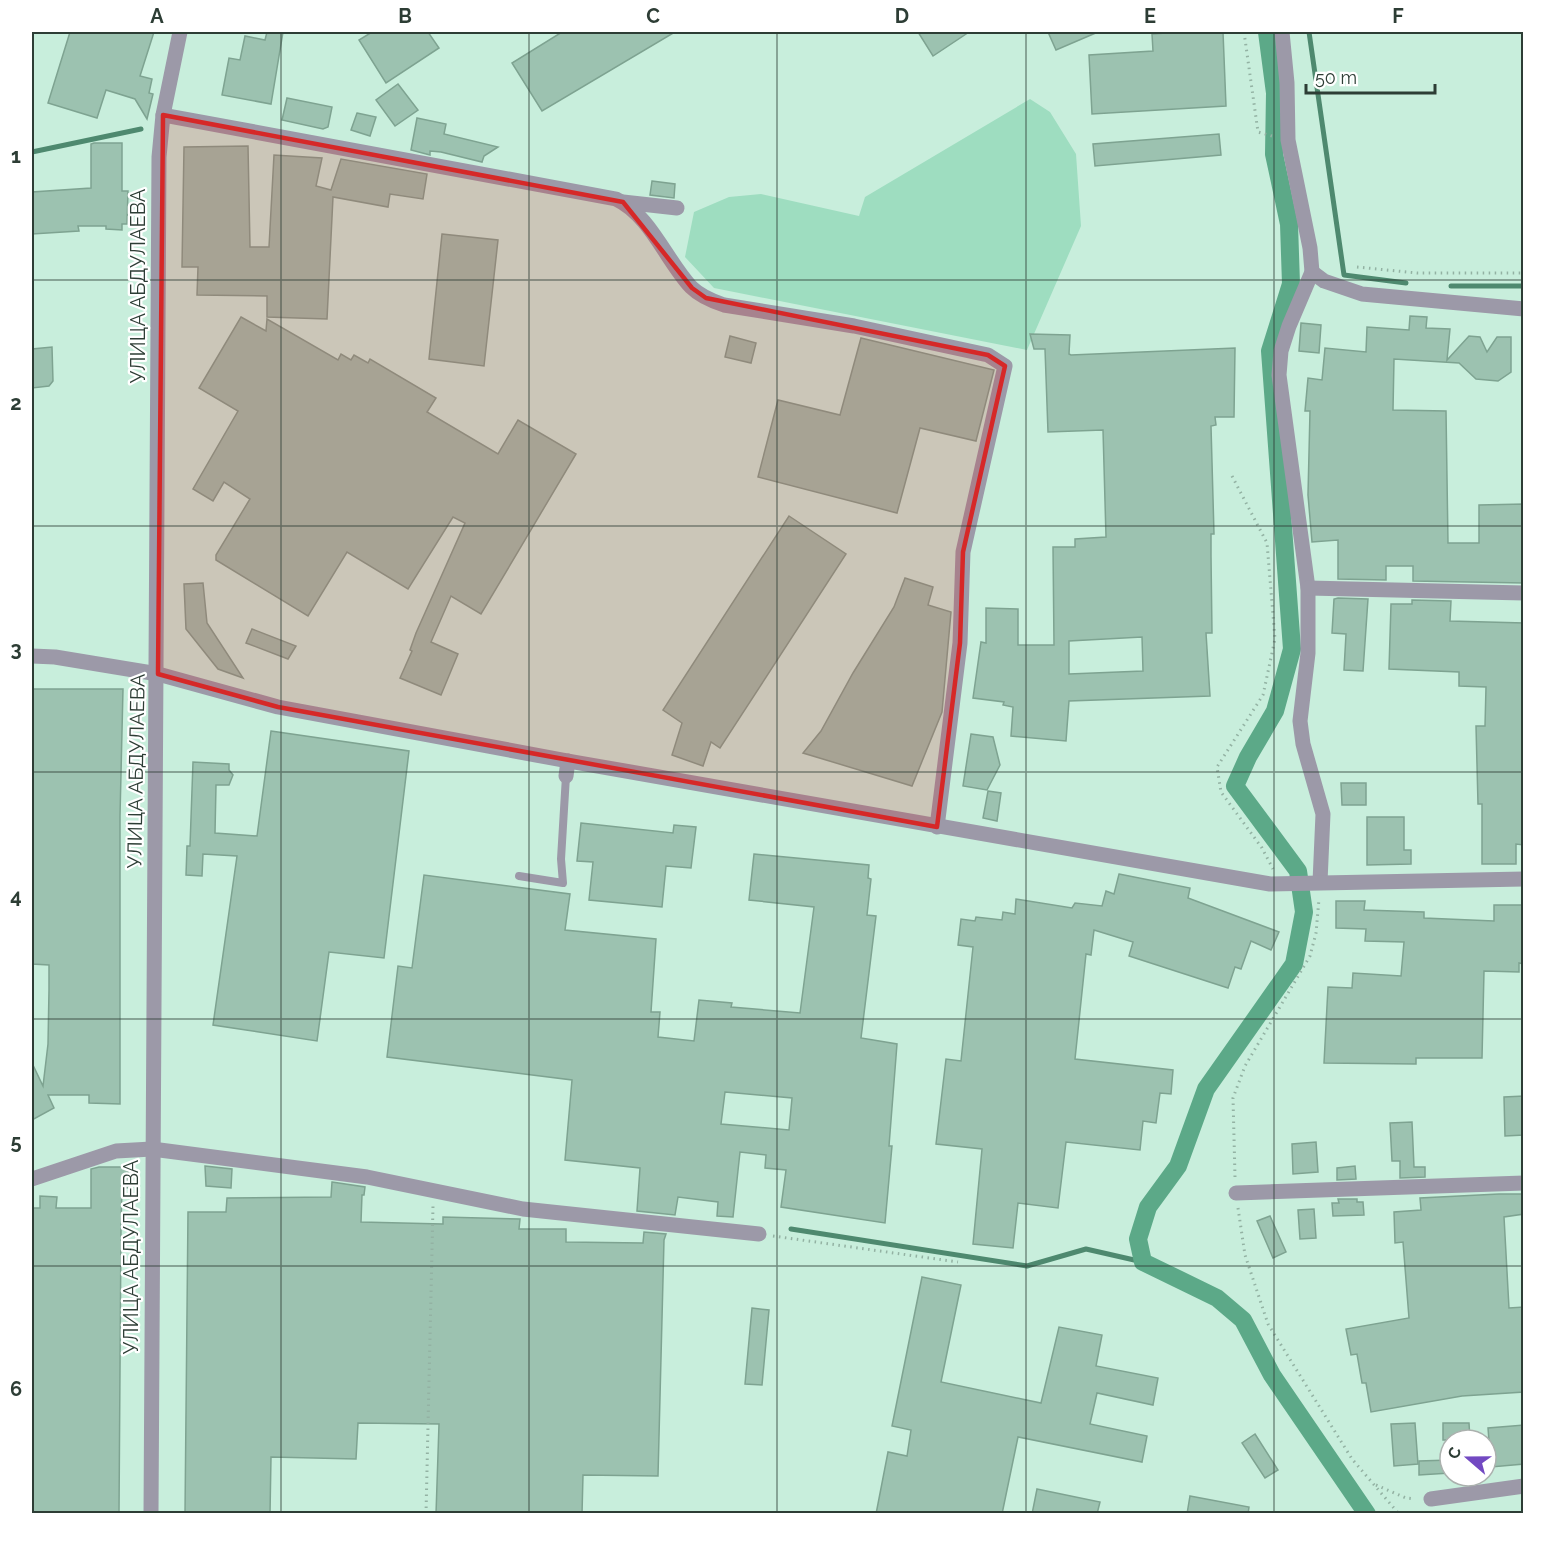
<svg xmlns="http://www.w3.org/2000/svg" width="1555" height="1545" viewBox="0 0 1555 1545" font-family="Raleway,sans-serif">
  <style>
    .green { fill: #9eddc0 }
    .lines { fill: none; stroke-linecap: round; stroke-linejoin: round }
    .stream { stroke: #4e896f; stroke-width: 5 }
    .canal { stroke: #5ca988; stroke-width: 18 }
    .building { fill: #9cc2b0; stroke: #7ea391; stroke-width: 1.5; fill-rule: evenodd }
    .path { stroke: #93b2a3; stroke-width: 3; stroke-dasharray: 1.5 4.5; stroke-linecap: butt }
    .service { stroke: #9c99a8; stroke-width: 8 }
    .minor { stroke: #9c99a8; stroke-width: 15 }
    .marked { fill: #d62828; fill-opacity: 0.2; stroke: #d62828; stroke-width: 4.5; stroke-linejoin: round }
    .grid { fill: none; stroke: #2d3d35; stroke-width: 1.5; stroke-opacity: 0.55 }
    .labels { text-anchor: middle; stroke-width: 4.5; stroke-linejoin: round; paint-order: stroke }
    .street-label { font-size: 20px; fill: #2d3d35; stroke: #fff }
    .neatline { fill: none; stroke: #2d3d35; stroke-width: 2 }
    .grid-label { font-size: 20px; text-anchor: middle; font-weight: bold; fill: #2d3d35 }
  </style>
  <rect width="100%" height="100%" fill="#c8eedc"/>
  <!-- green -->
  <polygon class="green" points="1030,99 1050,112 1076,154 1081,226 1027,350 714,288 685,257 694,212 729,197 761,194 859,216 865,197"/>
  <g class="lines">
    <!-- stream -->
    <g class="stream">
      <polyline points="1309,32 1344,275 1406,283"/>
      <polyline points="32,152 141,129"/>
      <polyline points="1451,286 1524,286"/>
      <polyline points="791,1229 1027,1266 1086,1249 1143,1262"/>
    </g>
    <!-- canal -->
    <polyline class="canal" points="1267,32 1275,93 1274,154 1289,224 1291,284 1270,351 1292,649 1275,711 1248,757 1235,786 1298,871 1304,912 1294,964 1206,1089 1178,1166 1148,1207 1138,1239 1143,1262 1217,1298 1243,1320 1272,1375 1367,1514"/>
  </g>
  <!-- building -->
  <g class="building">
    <polygon points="70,32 154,32 140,76 152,79 149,93 153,94 147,119 135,99 106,90 97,118 48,103"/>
    <polygon points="267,32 283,32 271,104 222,95 229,58 240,60 245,36 265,40"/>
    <polygon points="372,32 428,32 439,48 386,83 359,40"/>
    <polygon points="562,32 675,32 542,111 512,63"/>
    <polygon points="918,32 969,32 933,56"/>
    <polygon points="1048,32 1098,32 1056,50"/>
    <polygon points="1180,32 1223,32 1226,106 1092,114 1089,55 1153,51 1152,34"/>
    <polygon points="398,84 418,110 395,126 376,100"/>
    <polygon points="287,98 332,107 328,127 323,129 282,120"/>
    <polygon points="357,113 376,117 370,136 351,130"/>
    <polygon points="417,118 446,124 444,134 498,147 484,156 482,162 441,152 430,151 430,155 411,150"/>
    <polygon points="1219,134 1221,155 1095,166 1093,144"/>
    <polygon points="94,143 122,143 122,191 128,191 127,224 122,224 122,230 106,229 106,226 78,226 79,231 32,234 32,192 91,188 91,144"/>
    <polygon points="248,146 250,247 269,247 274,155 322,158 316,186 331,190 341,159 427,174 423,199 390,194 388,207 333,197 327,319 267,317 267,296 197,295 198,267 182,267 184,147"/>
    <polygon points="652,181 675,184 674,198 650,195"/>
    <polygon points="442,234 498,240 484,366 429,359"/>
    <polygon points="1410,316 1427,317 1426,328 1450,329 1447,360 1469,336 1480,337 1487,352 1497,337 1511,337 1511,372 1498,381 1476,379 1459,363 1394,359 1393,410 1446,411 1448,543 1479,543 1479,505 1524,504 1524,583 1413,581 1413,566 1386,566 1386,580 1338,579 1338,540 1312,542 1308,495 1310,411 1305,411 1308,378 1322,380 1325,348 1366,352 1367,327 1409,330"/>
    <polygon points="241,317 266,331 267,319 338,360 341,354 351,360 354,355 368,363 370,359 436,398 427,412 498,454 518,420 576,454 481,614 451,596 431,642 458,654 441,695 400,678 412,651 410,650 416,633 465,523 453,517 408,589 347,552 308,616 216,560 216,555 250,499 224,482 213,501 193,489 238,411 199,388"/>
    <polygon points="1301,323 1321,325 1319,353 1299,351"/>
    <path d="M1030,334L1070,335L1069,354L1071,355L1235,348L1234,417H1215L1216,425L1211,426L1214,534H1211V556L1212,633H1206L1210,696L1069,701L1066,741L1011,736L1013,707L1003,705L1004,702L973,698L981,642L986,643V608L1018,609V645H1054L1053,547H1075V539L1106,537L1103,430L1048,432L1045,349H1034ZM1142,637L1143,671L1069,674V641Z"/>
    <polygon points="730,336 756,343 751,363 725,357"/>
    <polygon points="861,338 994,370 976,441 920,428 897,513 758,477 778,400 840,415"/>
    <polygon points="52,347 53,381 49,386 32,388 32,349"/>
    <polygon points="789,516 846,554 720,748 711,742 703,766 672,755 682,723 663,710"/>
    <polygon points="905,578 933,587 928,605 951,612 942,712 912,786 803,753 821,731 853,673 894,607"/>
    <polygon points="203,583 207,623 243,678 218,669 186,629 184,584"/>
    <polygon points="1338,598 1368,599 1363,671 1344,670 1346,634 1332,633 1334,599"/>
    <polygon points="1412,600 1451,601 1450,621 1524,623 1524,845 1516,844 1516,864 1482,864 1482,804 1478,804 1476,726 1485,726 1486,687 1459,686 1459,672 1389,669 1391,604 1412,604"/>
    <polygon points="252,629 296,646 288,659 246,643"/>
    <polygon points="32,689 123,689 120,816 120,1104 89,1103 89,1095 48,1095 54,1108 32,1120 32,1063 43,1086 48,1044 49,990 49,965 32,964"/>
    <polygon points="271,731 409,751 384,958 329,952 317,1041 213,1025 237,856 203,854 202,876 186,875 187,846 190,846 193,762 229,764 229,770 233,775 229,785 216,785 215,833 257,836"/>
    <polygon points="971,734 993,737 1000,765 987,790 963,786"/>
    <polygon points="1341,783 1366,783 1366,805 1342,805"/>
    <polygon points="988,791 1001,793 997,821 983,818"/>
    <polygon points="1367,817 1404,817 1404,850 1411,850 1411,864 1367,865"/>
    <polygon points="581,823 673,833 674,825 696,827 691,868 666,866 662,907 589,900 593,862 577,861"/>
    <path d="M754,854L869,865L868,878L871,879L867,915L876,916L861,1038L897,1044L889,1146H892L885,1223L781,1207L786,1170L765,1168L766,1155L740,1152L733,1217L717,1216L718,1202L678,1197L675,1215L637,1211L640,1168L565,1160L572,1080L387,1057L398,966L412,968L424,875L570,894L565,930L656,939L651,1012H660L658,1037L694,1041L699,1000L732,1003L731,1007L800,1013L814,907L749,900ZM725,1092L792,1098L789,1130L721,1124Z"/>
    <polygon points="1119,874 1190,888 1188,898 1279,932 1271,950 1251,941 1241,969 1235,967 1228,988 1129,956 1133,942 1094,930 1091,955 1086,954 1075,1059 1173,1070 1171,1094 1160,1093 1156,1123 1143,1121 1140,1150 1066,1142 1058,1208 1018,1203 1013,1248 973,1244 982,1149 936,1144 946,1059 961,1061 973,947 958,945 961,919 975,921 976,917 1002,920 1003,912 1015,914 1016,899 1072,908 1075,903 1102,906 1106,891 1114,894"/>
    <polygon points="1336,901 1365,901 1364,910 1424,912 1424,918 1494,921 1494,905 1524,905 1524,964 1519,963 1519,972 1484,971 1482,1058 1416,1058 1416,1064 1324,1063 1328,987 1352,988 1353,973 1401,976 1404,942 1365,941 1366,929 1336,928"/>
    <polygon points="1524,1096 1524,1135 1505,1136 1504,1097"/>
    <polygon points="1412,1122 1414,1167 1425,1167 1425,1177 1400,1178 1400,1161 1392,1161 1390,1123"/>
    <polygon points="1316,1142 1318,1172 1293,1174 1292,1144"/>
    <polygon points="205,1166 232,1169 231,1188 206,1186"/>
    <polygon points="1355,1166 1356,1179 1337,1180 1337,1168"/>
    <polygon points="99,1167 128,1167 128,1188 122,1187 121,1225 119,1514 32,1514 32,1208 40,1208 40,1196 57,1197 56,1208 91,1208 91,1169"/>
    <polygon points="332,1182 365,1187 364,1195 362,1195 361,1222 443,1224 443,1217 520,1219 519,1229 566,1229 566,1242 643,1243 644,1232 666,1234 664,1240 658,1476 583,1475 582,1514 436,1514 439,1424 358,1423 356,1459 271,1457 270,1514 185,1514 188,1212 226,1212 227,1198 331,1197"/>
    <polygon points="1499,1194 1524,1194 1524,1214 1504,1217 1509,1308 1524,1307 1524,1392 1462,1396 1371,1412 1366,1383 1362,1383 1357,1354 1351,1355 1346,1329 1409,1318 1403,1242 1395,1243 1394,1212 1421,1210 1420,1198"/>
    <polygon points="1338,1199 1357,1199 1357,1202 1363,1202 1364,1215 1333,1216 1332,1203 1339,1203"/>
    <polygon points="1314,1209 1316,1238 1300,1239 1298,1210"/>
    <polygon points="1270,1216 1286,1252 1273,1258 1257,1221"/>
    <polygon points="922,1277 961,1285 941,1382 1041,1403 1059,1327 1102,1335 1096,1366 1158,1378 1153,1405 1097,1393 1090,1424 1147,1436 1142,1462 1018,1437 1002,1514 876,1514 888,1452 907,1456 911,1430 892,1426"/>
    <polygon points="752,1308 769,1310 762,1385 745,1384"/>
    <polygon points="1415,1423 1418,1464 1394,1466 1391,1424"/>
    <polygon points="1443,1423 1469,1423 1470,1440 1443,1440"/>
    <polygon points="1524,1425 1524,1464 1491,1467 1488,1428"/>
    <polygon points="1255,1434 1278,1470 1265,1478 1242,1443"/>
    <polygon points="1450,1460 1450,1473 1419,1475 1419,1461"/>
    <polygon points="1037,1489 1100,1502 1097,1514 1032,1514"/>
    <polygon points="1190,1496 1249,1507 1248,1514 1187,1514"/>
  </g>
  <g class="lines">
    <!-- path -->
    <g class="path">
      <polyline points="1244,32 1258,132 1272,136"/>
      <polyline points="1357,267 1417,273 1524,273"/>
      <polyline points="1232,476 1267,543 1275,639 1263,695 1217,767 1221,792 1262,848 1273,869"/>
      <polyline points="1235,1177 1233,1098 1245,1066 1310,956 1316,933 1319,899"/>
      <polyline points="1238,1208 1245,1255 1268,1324 1352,1459 1399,1514"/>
      <polyline points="773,1236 958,1262"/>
      <polyline points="1376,1485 1406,1498 1415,1499"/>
      <polyline points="426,1514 433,1206"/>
    </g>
    <!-- service -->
    <polyline class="service" points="519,876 563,883 561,859 566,776"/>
    <!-- minor -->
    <g class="minor">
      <polyline points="1282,32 1287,83 1288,140 1310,248 1312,272 1289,326 1281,351 1279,375 1308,588 1308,653 1300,721 1303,744 1323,814 1320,882"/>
      <path d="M163,115L616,199C650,215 666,260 691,287C700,296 712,301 724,305L854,326L988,355L1005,366L963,552L960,643L937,827"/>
      <polyline points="623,202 677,208"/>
      <polyline points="1312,272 1324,281 1362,294 1524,309"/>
      <polyline points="1308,588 1524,593"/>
      <polyline points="32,656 55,657 158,674 278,707 568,761 1270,884 1524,879"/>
      <polyline points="566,776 568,761"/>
      <polyline points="32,1179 116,1151 152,1149 367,1177 523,1209 759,1234"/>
      <polyline points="1236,1193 1524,1183"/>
      <polyline points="1431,1499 1524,1486"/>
      <polyline points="151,1514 159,157 163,115 180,32"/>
    </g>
  </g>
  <!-- marked area -->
  <path class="marked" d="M163,115L623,202L692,288L706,298L988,355L1005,366L963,552L960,643L937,827L278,707L158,674Z"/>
  <!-- grid -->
  <path class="grid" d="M281,32V1514M529,32V1514M777,32V1514M1026,32V1514M1274,32V1514M32,280H1524M32,526H1524M32,772H1524M32,1019H1524M32,1266H1524"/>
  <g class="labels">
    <!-- street labels -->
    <g class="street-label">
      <text transform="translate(138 286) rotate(-90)" y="7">УЛИЦА АБДУЛАЕВА</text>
      <text transform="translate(136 771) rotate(-89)" y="7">УЛИЦА АБДУЛАЕВА</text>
      <text transform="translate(131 1257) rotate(-90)" y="7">УЛИЦА АБДУЛАЕВА</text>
    </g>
  </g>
  <!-- border -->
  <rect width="1555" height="1545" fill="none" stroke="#ffffff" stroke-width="66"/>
  <!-- north arrow -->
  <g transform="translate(1468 1458) rotate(290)"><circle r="28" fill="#ffffff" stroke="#abb1ae" stroke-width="1.5"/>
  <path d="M0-4.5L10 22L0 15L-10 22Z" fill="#7249c2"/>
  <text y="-9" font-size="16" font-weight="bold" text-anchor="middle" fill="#2d3d35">С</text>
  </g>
  <!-- scale -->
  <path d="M1306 84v9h129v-9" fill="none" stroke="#2d3d35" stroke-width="3"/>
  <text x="1315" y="84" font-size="18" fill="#2d3d35" stroke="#ffffff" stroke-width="4.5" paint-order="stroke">50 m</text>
  <rect x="33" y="33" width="1489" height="1479" class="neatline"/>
  <g class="grid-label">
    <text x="157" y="23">A</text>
    <text x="405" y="23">B</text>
    <text x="653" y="23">C</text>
    <text x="902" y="23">D</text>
    <text x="1150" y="23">E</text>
    <text x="1398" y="23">F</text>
    <text x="16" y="163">1</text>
    <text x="16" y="410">2</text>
    <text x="16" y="656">3</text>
    <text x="16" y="903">4</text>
    <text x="16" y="1149">5</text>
    <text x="16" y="1396">6</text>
  </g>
</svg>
